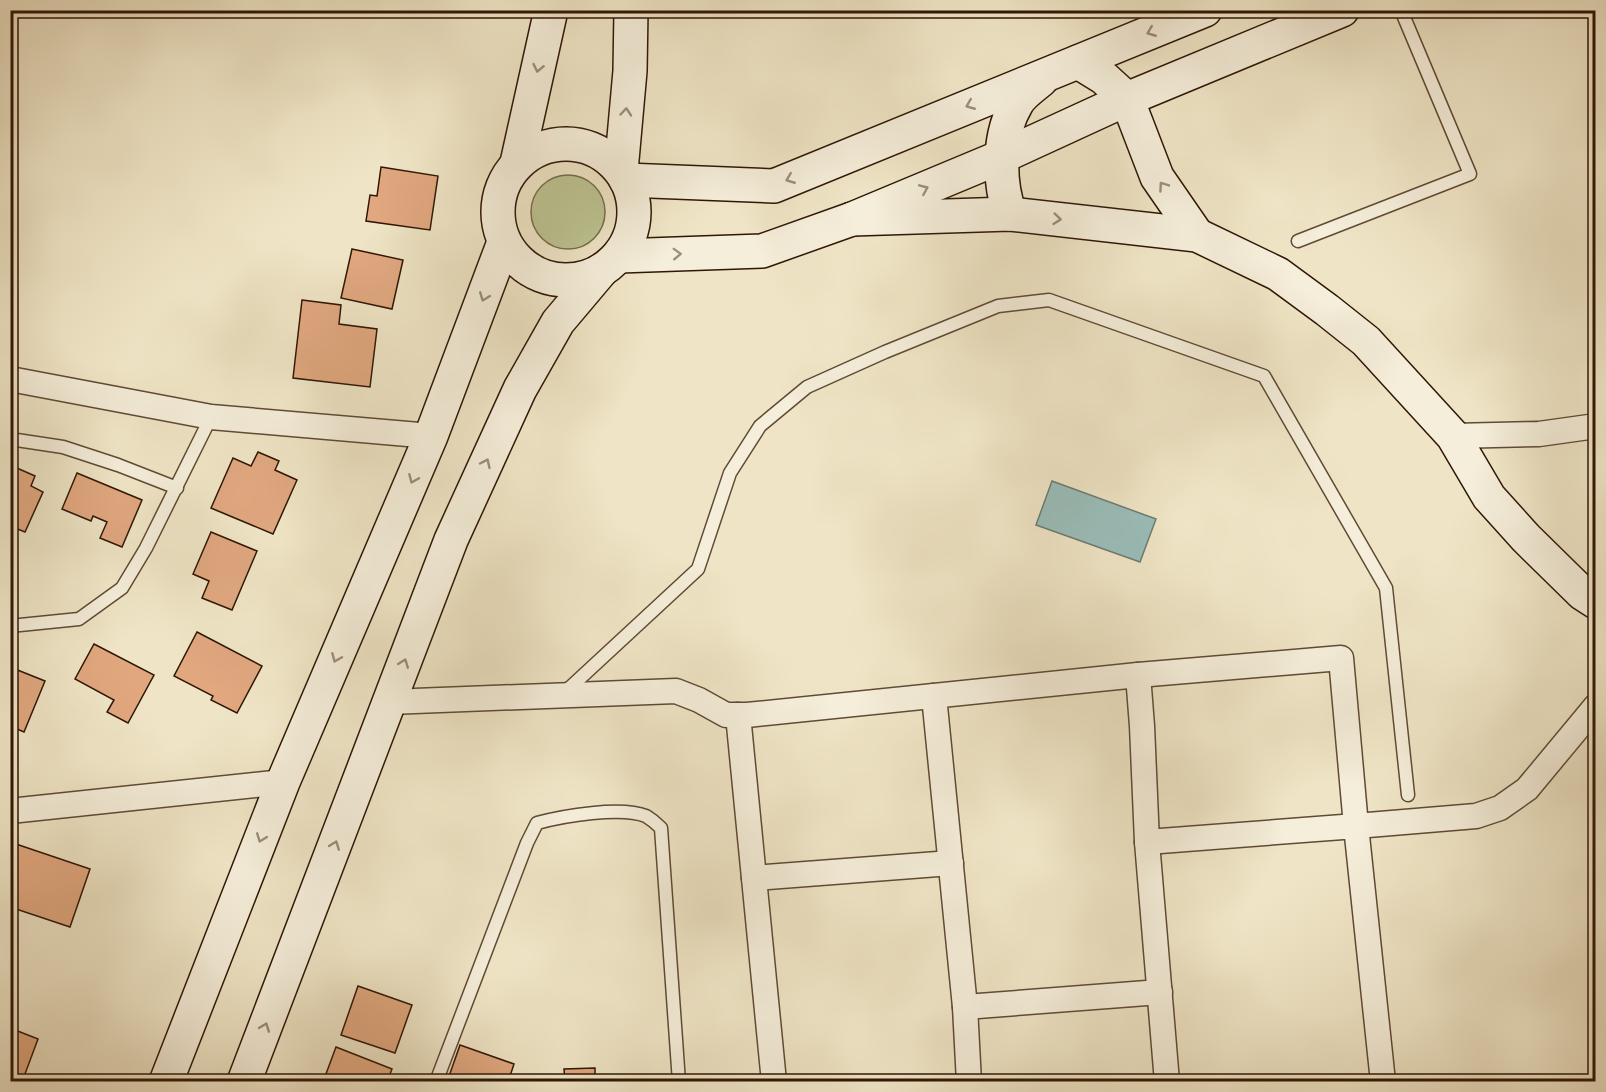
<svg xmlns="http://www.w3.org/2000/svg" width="1606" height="1092" viewBox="0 0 1606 1092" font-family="'IM FELL English',serif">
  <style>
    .green { fill: #bdc392; stroke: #766c4c; stroke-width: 1.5 }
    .water { fill: #9abeba; stroke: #6f7b72; stroke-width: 1.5 }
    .building { fill: #e1a880; stroke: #2f1605; stroke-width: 1.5 }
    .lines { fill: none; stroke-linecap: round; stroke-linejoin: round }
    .lane-casing { stroke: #5f4a35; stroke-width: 15 }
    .street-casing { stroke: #5f4a35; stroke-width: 27 }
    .secondary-casing { stroke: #2f1605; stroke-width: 36 }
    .lane { stroke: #f5eeda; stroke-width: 12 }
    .street { stroke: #f5eeda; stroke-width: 24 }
    .secondary { stroke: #f5eeda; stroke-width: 33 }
    .oneway { stroke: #9c8d7a }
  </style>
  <rect width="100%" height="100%" fill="#efe5c6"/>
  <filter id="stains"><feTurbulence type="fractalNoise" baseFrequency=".00333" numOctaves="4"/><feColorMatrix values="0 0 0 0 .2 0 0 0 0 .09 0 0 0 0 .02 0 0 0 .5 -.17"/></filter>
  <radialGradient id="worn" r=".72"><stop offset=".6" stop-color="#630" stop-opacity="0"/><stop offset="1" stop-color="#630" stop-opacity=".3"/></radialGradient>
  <!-- green -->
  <circle class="green" cx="568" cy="212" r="37"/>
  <!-- water -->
  <polygon class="water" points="1052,481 1156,519 1140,562 1036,525"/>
  <!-- building -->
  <g class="building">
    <polygon points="381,167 438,176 430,230 366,221 370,195 377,196"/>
    <polygon points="352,249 403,260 392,309 341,298"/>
    <polygon points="302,300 341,305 339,324 377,329 370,387 293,378"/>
    <polygon points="258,452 279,461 275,470 297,480 273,534 211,508 233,458 251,466"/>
    <polygon points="10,465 35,476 31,486 43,492 25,532 10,526 10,511 13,506 10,505"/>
    <polygon points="77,473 142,500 122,547 100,538 107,522 93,516 91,521 62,509"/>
    <polygon points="211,532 257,551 232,610 202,598 209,581 193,574"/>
    <polygon points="197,632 262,666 237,713 211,700 213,696 174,676"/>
    <polygon points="94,644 154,675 128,723 107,712 114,700 75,679"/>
    <polygon points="10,667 45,681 24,732 10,726"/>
    <polygon points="10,842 90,869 70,927 10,907"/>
    <polygon points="358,986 412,1005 395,1053 341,1035"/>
    <polygon points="10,1028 38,1039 22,1082 10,1082"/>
    <polygon points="460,1045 514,1064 508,1082 447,1082"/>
    <polygon points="336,1047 392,1069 387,1082 323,1082"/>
    <polygon points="595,1068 595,1077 632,1075 633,1082 565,1082 564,1069"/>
  </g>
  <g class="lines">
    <!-- lane casing -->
    <g class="lane-casing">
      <g id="lane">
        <polyline points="1298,241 1470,174 1401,10"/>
        <polyline points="10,439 63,447 118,465 177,488"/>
        <polyline points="10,626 79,619 122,588 146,548 211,417"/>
        <polyline points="563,694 698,569 730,473 760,426 807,387 885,352 998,306 1049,300 1264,376 1386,588 1408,795"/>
        <path d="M436,1082L527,843L537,823C563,816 621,806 646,816C651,819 657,824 661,828L679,1082"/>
      </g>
    </g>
    <!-- street casing -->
    <g class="street-casing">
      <g id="street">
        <polyline points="10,379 211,417 431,436"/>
        <polyline points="1453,436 1539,434 1596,426"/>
        <polyline points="1138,675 1341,658 1356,826 1476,816 1500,808 1527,789 1596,706"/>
        <polyline points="934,696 965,1007 969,1082"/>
        <polyline points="389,702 676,691 699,700 726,715 747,715 1138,675 1142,726 1147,842 1167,1082"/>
        <polyline points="738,715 774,1082"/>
        <polyline points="10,811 283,782"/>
        <polyline points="1147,842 1356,826 1383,1082"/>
        <polyline points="754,878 951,863"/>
        <polyline points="965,1007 1160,992"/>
      </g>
    </g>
    <!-- secondary casing -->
    <g class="secondary-casing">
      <g id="secondary">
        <polyline points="1078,62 1104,78 1127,99 1157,177 1197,235"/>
        <circle cx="566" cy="212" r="68"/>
        <polyline points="517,163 551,10"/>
        <polyline points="621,171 630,71 631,10"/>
        <polyline points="626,180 774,186 1205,10"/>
        <path d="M1010,214C998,181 998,134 1017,103C1022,94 1033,87 1041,80"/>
        <polyline points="852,219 1010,214 1197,235 1278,274 1327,310 1366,341 1453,436 1489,497 1526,538 1582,593 1596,602"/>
        <polyline points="619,256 762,251 852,219 1003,156 1127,99 1342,10"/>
        <polyline points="166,1082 283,782 431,436 504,242"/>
        <polyline points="244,1082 451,540 520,389 558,322 601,271"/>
      </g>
    </g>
    <!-- lane -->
    <use href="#lane" class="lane"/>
    <!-- street -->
    <use href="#street" class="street"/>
    <!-- secondary -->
    <use href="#secondary" class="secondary"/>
  </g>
  <!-- one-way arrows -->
  <defs><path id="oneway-chevron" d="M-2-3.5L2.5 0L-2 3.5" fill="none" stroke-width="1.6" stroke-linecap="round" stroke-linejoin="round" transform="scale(1.5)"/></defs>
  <g class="oneway">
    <use href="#oneway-chevron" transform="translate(1151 32) rotate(158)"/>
    <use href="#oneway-chevron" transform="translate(538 68) rotate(102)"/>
    <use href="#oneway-chevron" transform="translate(970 105) rotate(158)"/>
    <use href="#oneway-chevron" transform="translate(626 112) rotate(-85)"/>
    <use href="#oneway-chevron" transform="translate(790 179) rotate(158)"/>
    <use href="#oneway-chevron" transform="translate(1163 186) rotate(-125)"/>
    <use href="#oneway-chevron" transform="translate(924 189) rotate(-23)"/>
    <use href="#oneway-chevron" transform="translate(1057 219) rotate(6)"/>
    <use href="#oneway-chevron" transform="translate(677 254) rotate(-2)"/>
    <use href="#oneway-chevron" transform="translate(484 297) rotate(111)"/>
    <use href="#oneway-chevron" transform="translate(486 463) rotate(-65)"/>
    <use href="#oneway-chevron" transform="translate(413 479) rotate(113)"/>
    <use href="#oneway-chevron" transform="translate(336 658) rotate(113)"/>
    <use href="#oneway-chevron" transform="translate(404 663) rotate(-69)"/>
    <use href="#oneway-chevron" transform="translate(261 838) rotate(111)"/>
    <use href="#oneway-chevron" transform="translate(335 845) rotate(-69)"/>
    <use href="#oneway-chevron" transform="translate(265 1027) rotate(-69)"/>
  </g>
  <!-- margin -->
  <rect width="1606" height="1092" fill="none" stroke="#efe5c6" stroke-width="36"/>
  <rect x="12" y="12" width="1582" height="1068" fill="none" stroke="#2f1605" stroke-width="3"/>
  <rect x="18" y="18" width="1570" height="1056" fill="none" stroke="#2f1605" stroke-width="1.5"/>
  <rect width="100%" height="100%" filter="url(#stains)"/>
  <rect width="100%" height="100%" fill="url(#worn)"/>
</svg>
